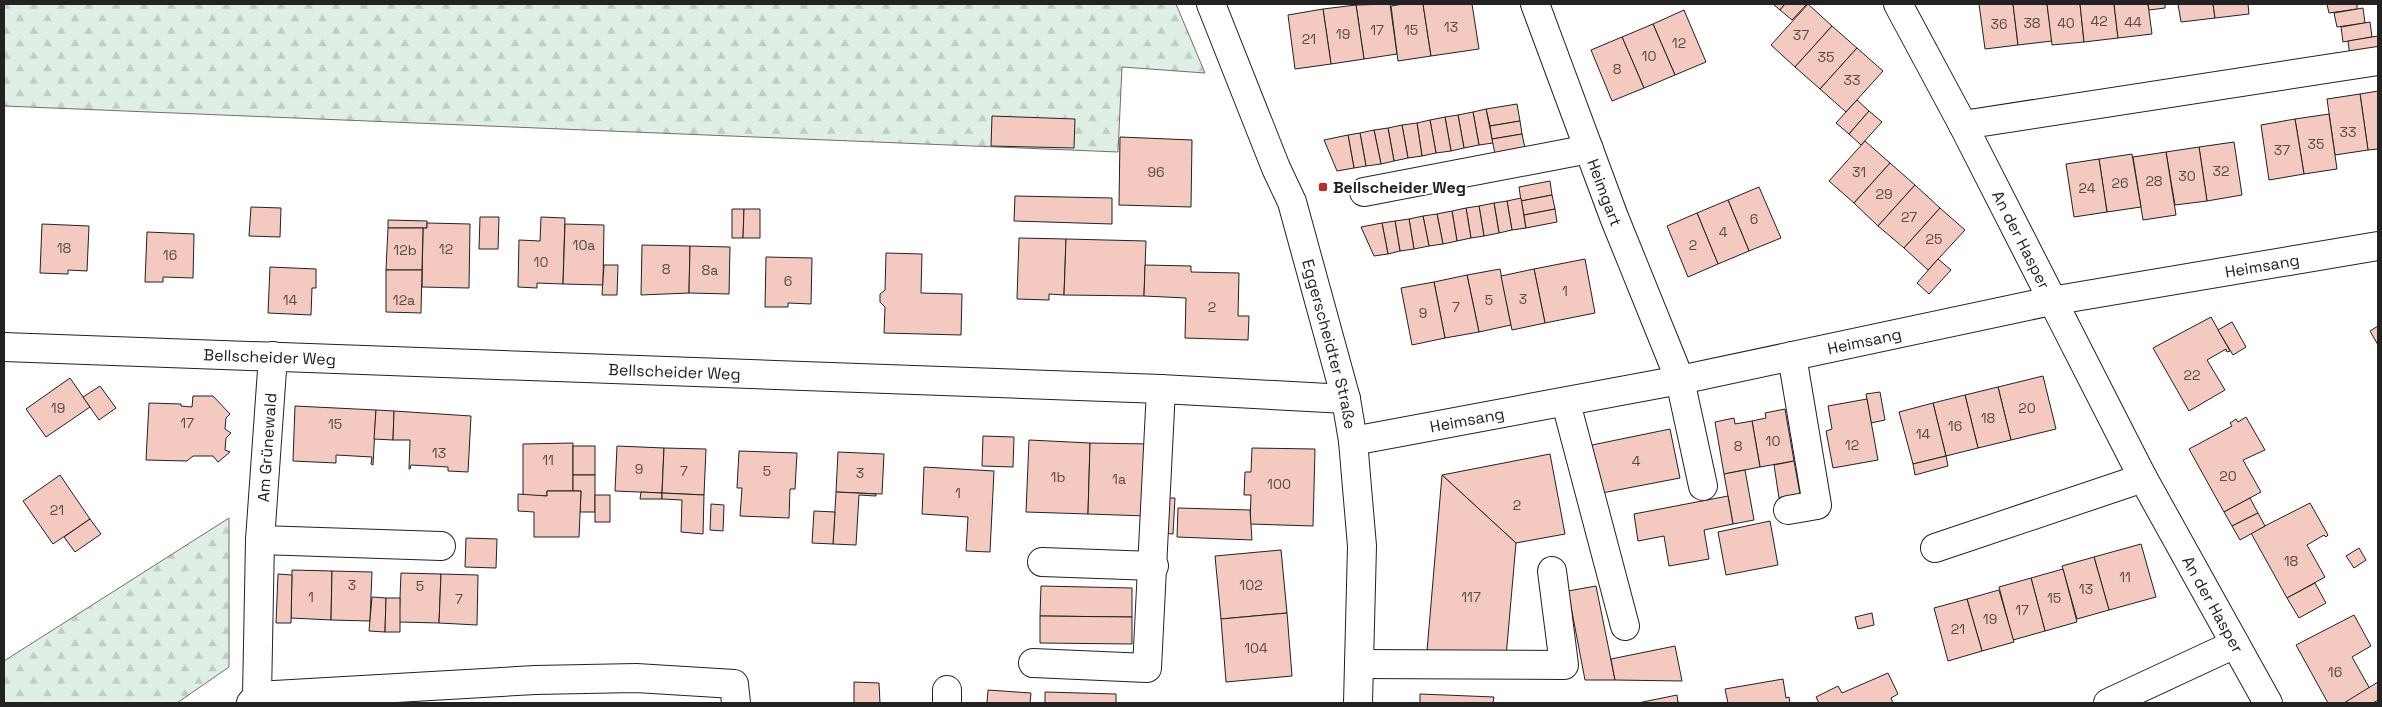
<svg xmlns="http://www.w3.org/2000/svg" width="2382" height="707" viewBox="0 0 2382 707" font-family="'Space Grotesk',sans-serif">
  <style>
    .forest { fill: url(#forest-firs); stroke: #6f6f6f }
    .building { fill: #f3c9c0; stroke: #222 }
    .lines { fill: none; stroke-linecap: round; stroke-linejoin: round }
    .minor-casing { stroke: #222; stroke-width: 30 }
    .minor { stroke: #fff; stroke-width: 28 }
    .poi-dot { fill: #c62828; stroke: #fff; stroke-width: 2 }
    .labels { text-anchor: middle; stroke-width: 4; stroke-linejoin: round; paint-order: stroke }
    .number-label { font-size: 14px; fill: #564c4a }
    .poi-label { font-size: 16px; font-weight: bold; fill: #222; stroke: #fff; text-anchor: start }
    .street-label { font-size: 16px; fill: #222; stroke: #fff }
  </style>
  <defs>
    <pattern id="forest-firs" width="22" height="20" patternUnits="userSpaceOnUse" patternTransform="scale(1.25)"><rect width="22" height="20" fill="#e0efe3"/><path d="M5 1l3.5 6h-7zM16 11l3.5 6h-7z" fill="#c0cdc2"/></pattern>
  </defs>
  <rect width="100%" height="100%" fill="#fff"/>
  <!-- forest -->
  <g class="forest">
    <polygon points="4,4 1176,4 1205,73 1122,67 1118,152 4,106"/>
    <polygon points="229,518 229,667 177,703 4,703 4,661"/>
  </g>
  <!-- building -->
  <g class="building">
    <polygon points="1390,4 1397,54 1364,59 1356,5"/>
    <polygon points="1403,4 1423,4 1431,56 1398,61 1391,6"/>
    <polygon points="1423,4 1472,4 1479,49 1431,56"/>
    <polygon points="1773,4 1785,4 1780,10"/>
    <polygon points="1785,4 1807,4 1792,20 1780,10"/>
    <polygon points="1808,4 1832,26 1795,67 1771,45"/>
    <polygon points="1979,4 2013,4 2018,45 1985,49"/>
    <polygon points="2013,4 2047,4 2052,41 2018,45"/>
    <polygon points="2047,4 2080,4 2084,42 2052,45"/>
    <polygon points="2080,4 2114,4 2118,38 2084,42"/>
    <polygon points="2114,4 2148,4 2152,34 2118,38"/>
    <polygon points="2148,4 2165,4 2165,8 2149,10"/>
    <polygon points="2178,4 2213,4 2215,18 2181,22"/>
    <polygon points="2213,4 2248,4 2249,14 2215,18"/>
    <polygon points="2327,4 2357,4 2357,9 2329,13"/>
    <polygon points="1356,5 1364,59 1331,64 1323,9"/>
    <polygon points="2363,8 2365,23 2337,27 2334,13"/>
    <polygon points="1323,9 1331,64 1295,69 1288,15"/>
    <polygon points="1684,10 1706,62 1675,75 1653,24"/>
    <polygon points="2370,22 2372,37 2343,42 2341,27"/>
    <polygon points="1653,24 1675,75 1644,88 1622,37"/>
    <polygon points="1832,26 1857,48 1820,89 1795,67"/>
    <polygon points="2378,36 2378,51 2350,56 2348,41"/>
    <polygon points="1622,37 1644,88 1612,101 1591,50"/>
    <polygon points="1857,48 1883,71 1846,112 1820,89"/>
    <polygon points="2378,91 2378,149 2368,150 2360,94"/>
    <polygon points="2360,94 2368,150 2335,155 2327,99"/>
    <polygon points="1857,100 1869,111 1849,134 1836,123"/>
    <polygon points="1517,104 1520,121 1490,126 1486,109"/>
    <polygon points="1486,109 1493,143 1479,145 1473,112"/>
    <polygon points="1869,111 1882,122 1861,145 1849,134"/>
    <polygon points="1473,112 1479,145 1464,148 1458,115"/>
    <polygon points="2329,114 2337,169 2304,174 2295,119"/>
    <polygon points="1458,115 1464,148 1451,151 1445,117"/>
    <polygon points="992,116 1075,119 1074,148 991,146"/>
    <polygon points="1445,117 1451,151 1436,153 1430,120"/>
    <polygon points="2295,119 2304,174 2269,180 2261,125"/>
    <polygon points="1430,120 1436,153 1422,156 1417,123"/>
    <polygon points="1520,121 1522,134 1492,139 1490,126"/>
    <polygon points="1417,123 1422,156 1408,158 1402,125"/>
    <polygon points="1402,125 1408,158 1394,161 1388,128"/>
    <polygon points="1388,128 1394,161 1381,164 1374,130"/>
    <polygon points="1374,130 1381,164 1366,166 1360,133"/>
    <polygon points="1360,133 1366,166 1354,168 1348,135"/>
    <polygon points="1522,134 1525,148 1495,154 1492,139"/>
    <polygon points="1348,135 1354,168 1337,171 1324,140"/>
    <polygon points="1120,137 1192,140 1191,207 1119,205"/>
    <polygon points="1865,141 1890,163 1854,203 1829,181"/>
    <polygon points="2234,142 2242,195 2207,201 2199,147"/>
    <polygon points="2199,147 2207,201 2175,205 2166,152"/>
    <polygon points="2166,152 2176,215 2143,220 2133,157"/>
    <polygon points="2132,154 2141,207 2107,212 2099,159"/>
    <polygon points="2099,159 2107,212 2074,217 2066,164"/>
    <polygon points="1890,163 1915,185 1878,226 1854,203"/>
    <polygon points="1550,181 1552,195 1521,201 1519,187"/>
    <polygon points="1915,185 1940,208 1904,248 1878,226"/>
    <polygon points="1759,187 1781,238 1749,251 1728,200"/>
    <polygon points="1552,195 1555,209 1524,215 1521,201"/>
    <polygon points="1015,196 1112,198 1112,224 1014,221"/>
    <polygon points="1521,198 1526,228 1512,230 1507,201"/>
    <polygon points="1728,200 1749,251 1718,264 1697,213"/>
    <polygon points="1507,201 1512,230 1499,233 1494,203"/>
    <polygon points="1494,203 1499,233 1484,236 1479,206"/>
    <polygon points="1479,206 1484,236 1471,238 1466,208"/>
    <polygon points="251,207 281,208 280,237 249,236"/>
    <polygon points="1466,208 1471,238 1457,241 1452,211"/>
    <polygon points="1940,208 1965,230 1928,270 1904,248"/>
    <polygon points="732,209 744,209 743,238 732,238"/>
    <polygon points="744,209 760,209 760,238 743,238"/>
    <polygon points="1555,209 1557,222 1526,228 1524,215"/>
    <polygon points="1452,211 1457,241 1443,244 1437,214"/>
    <polygon points="1697,213 1718,264 1688,277 1667,226"/>
    <polygon points="1437,214 1443,244 1429,246 1423,216"/>
    <polygon points="1423,216 1429,246 1414,249 1409,219"/>
    <polygon points="480,217 499,217 498,249 479,249"/>
    <polygon points="541,217 565,218 563,284 537,283 537,288 518,287 519,240 540,241"/>
    <polygon points="1409,219 1414,249 1400,251 1395,221"/>
    <polygon points="388,220 427,221 427,228 388,228"/>
    <polygon points="1395,221 1400,251 1388,254 1382,223"/>
    <polygon points="427,223 470,224 469,288 422,287 423,228 427,228"/>
    <polygon points="1382,223 1388,254 1374,256 1361,227"/>
    <polygon points="42,224 89,226 87,271 68,270 68,274 40,273"/>
    <polygon points="565,224 604,225 603,285 563,284"/>
    <polygon points="388,228 423,228 422,270 386,270"/>
    <polygon points="147,232 194,234 193,278 163,277 163,282 145,282"/>
    <polygon points="1019,238 1066,239 1064,295 1049,294 1049,300 1017,299"/>
    <polygon points="1066,239 1146,241 1144,296 1064,295"/>
    <polygon points="642,245 690,246 689,293 641,295"/>
    <polygon points="690,246 730,247 729,294 689,293"/>
    <polygon points="886,253 922,254 921,293 962,294 961,335 884,333 885,307 880,302 880,294 885,290"/>
    <polygon points="766,257 812,258 811,304 788,303 788,307 765,307"/>
    <polygon points="1585,259 1595,313 1545,323 1534,269"/>
    <polygon points="1938,259 1951,270 1929,294 1917,283"/>
    <polygon points="604,265 618,265 617,295 602,295"/>
    <polygon points="1145,265 1191,266 1191,272 1239,273 1238,316 1249,316 1248,340 1185,338 1186,298 1144,296"/>
    <polygon points="270,267 316,269 316,288 312,288 311,315 268,313"/>
    <polygon points="1500,269 1511,325 1479,332 1467,275"/>
    <polygon points="1534,269 1545,323 1512,330 1501,276"/>
    <polygon points="386,270 422,270 421,313 386,312"/>
    <polygon points="1467,275 1479,332 1445,338 1434,282"/>
    <polygon points="1434,282 1445,338 1412,345 1401,288"/>
    <polygon points="2211,317 2230,351 2227,352 2226,349 2207,360 2225,390 2189,411 2153,348"/>
    <polygon points="2232,322 2246,347 2233,355 2218,330"/>
    <polygon points="2378,326 2378,345 2370,331"/>
    <polygon points="2043,376 2056,429 2011,440 1998,387"/>
    <polygon points="70,378 90,407 46,437 26,409"/>
    <polygon points="100,386 116,408 99,420 83,397"/>
    <polygon points="1998,387 2011,440 1978,448 1965,395"/>
    <polygon points="1880,392 1885,420 1871,423 1866,394"/>
    <polygon points="1965,395 1978,448 1946,456 1933,403"/>
    <polygon points="193,396 213,396 230,414 226,418 225,429 231,433 226,438 225,450 230,452 218,462 213,456 193,456 187,461 146,460 149,403 181,404 181,406 192,407"/>
    <polygon points="1867,399 1878,460 1833,468 1826,431 1832,429 1828,406"/>
    <polygon points="1933,403 1946,456 1913,464 1899,412"/>
    <polygon points="295,406 376,410 373,465 371,464 372,457 336,455 336,463 293,461"/>
    <polygon points="1785,409 1794,461 1760,467 1752,421 1766,418 1765,413"/>
    <polygon points="376,410 394,411 393,440 374,439"/>
    <polygon points="394,411 471,416 468,472 448,471 448,467 411,465 410,469 409,469 410,440 393,440"/>
    <polygon points="2246,417 2265,450 2243,460 2261,492 2224,512 2189,449 2232,426 2230,423 2236,419 2238,422"/>
    <polygon points="1734,418 1735,424 1752,421 1760,467 1724,474 1715,422"/>
    <polygon points="1670,429 1680,478 1602,493 1592,445"/>
    <polygon points="983,436 1014,437 1013,467 982,466"/>
    <polygon points="1029,440 1090,443 1088,514 1026,512"/>
    <polygon points="573,443 573,491 547,491 547,496 523,496 523,444"/>
    <polygon points="1090,443 1151,444 1148,516 1088,514"/>
    <rect x="573" y="446" width="22" height="29"/>
    <polygon points="617,446 664,448 662,493 615,491"/>
    <polygon points="664,448 706,449 704,495 662,493"/>
    <polygon points="1252,448 1315,449 1313,526 1250,524 1251,495 1244,495 1245,472 1251,472"/>
    <polygon points="739,451 797,453 795,489 790,489 789,518 740,516 742,488 737,488"/>
    <polygon points="838,452 884,454 882,494 836,492"/>
    <polygon points="1550,454 1565,534 1516,543 1442,475"/>
    <polygon points="1946,456 1948,466 1915,475 1913,464"/>
    <polygon points="1794,461 1800,494 1779,498 1774,465"/>
    <polygon points="924,467 994,471 990,552 966,551 968,517 922,514"/>
    <polygon points="1745,470 1754,520 1733,524 1724,474"/>
    <polygon points="60,475 90,519 53,544 23,501"/>
    <polygon points="573,475 595,475 595,512 580,512 581,491 573,491"/>
    <polygon points="1442,475 1516,543 1506,657 1427,651"/>
    <polygon points="547,491 581,491 579,537 534,537 534,512 518,511 518,494 547,496"/>
    <polygon points="641,492 662,493 662,499 640,499"/>
    <polygon points="836,492 876,494 876,496 859,495 856,545 833,544"/>
    <polygon points="662,493 704,495 703,534 681,532 682,500 662,499"/>
    <rect x="595" y="495" width="15" height="27"/>
    <polygon points="1728,496 1733,524 1704,530 1709,559 1669,566 1664,536 1638,541 1634,514"/>
    <polygon points="1164,498 1175,498 1173,534 1161,533"/>
    <polygon points="2250,498 2258,513 2232,526 2224,512"/>
    <polygon points="2310,503 2328,535 2326,537 2324,535 2307,545 2325,577 2287,598 2251,533"/>
    <polygon points="711,504 724,505 723,531 710,530"/>
    <polygon points="1178,508 1250,510 1252,540 1177,537"/>
    <polygon points="814,511 835,512 833,544 812,543"/>
    <polygon points="2258,513 2265,526 2240,540 2232,526"/>
    <polygon points="90,519 101,534 75,552 64,537"/>
    <polygon points="1770,521 1778,565 1726,575 1718,532"/>
    <polygon points="466,538 497,539 496,568 465,567"/>
    <polygon points="2141,544 2156,597 2109,610 2094,557"/>
    <polygon points="2359,548 2366,560 2354,568 2346,556"/>
    <polygon points="1281,550 1287,613 1221,619 1215,556"/>
    <polygon points="2094,557 2109,610 2077,619 2062,566"/>
    <polygon points="2063,569 2077,622 2045,631 2031,578"/>
    <polygon points="292,570 332,571 331,620 291,618"/>
    <polygon points="332,571 372,572 370,621 331,620"/>
    <polygon points="401,573 441,574 439,623 399,622"/>
    <polygon points="278,574 292,575 291,623 276,623"/>
    <polygon points="441,574 478,575 477,625 439,623"/>
    <polygon points="2031,578 2045,631 2013,640 1999,587"/>
    <polygon points="2315,583 2326,603 2299,618 2287,598"/>
    <polygon points="1041,586 1132,588 1132,617 1040,616"/>
    <polygon points="1596,586 1615,680 1585,680 1568,591"/>
    <polygon points="1999,590 2014,642 1982,651 1967,599"/>
    <polygon points="372,597 386,598 385,632 369,631"/>
    <polygon points="386,598 400,598 400,632 385,632"/>
    <polygon points="1967,599 1982,651 1948,661 1934,608"/>
    <polygon points="1287,613 1292,676 1226,682 1221,619"/>
    <polygon points="1872,613 1874,625 1858,629 1855,617"/>
    <polygon points="2354,615 2371,646 2352,657 2370,689 2344,703 2328,703 2296,645"/>
    <polygon points="1040,616 1132,617 1132,644 1040,643"/>
    <polygon points="1675,646 1682,681 1615,680 1611,659"/>
    <polygon points="1888,673 1898,694 1891,698 1893,703 1819,703 1816,697 1838,686 1842,693"/>
    <polygon points="1783,679 1786,698 1789,697 1790,703 1728,703 1725,689"/>
    <polygon points="854,682 879,683 880,703 854,703"/>
    <polygon points="2378,682 2378,700 2373,703 2344,703"/>
    <polygon points="988,690 1031,693 1030,703 987,703"/>
    <polygon points="1045,692 1116,694 1116,703 1045,703"/>
    <polygon points="1420,694 1494,697 1493,703 1420,703"/>
    <polygon points="1677,695 1678,702 1681,703 1638,703"/>
  </g>
  <g class="lines">
    <!-- minor casing -->
    <g class="minor-casing">
      <g id="minor">
        <path id="s1" d="M1211,4L1276,168L1292,202L1346,399L1353,441L1362,546L1358,703"/>
        <path id="s2" d="M1535,4L1614,217L1680,380L1703,486"/>
        <path id="s3" d="M1898,4L1963,125L2143,478L2268,703"/>
        <polyline points="1963,125 2378,61"/>
        <polyline points="1364,192 1589,149"/>
        <path id="s4" d="M4,347L1161,389L1346,399"/>
        <polyline points="1566,403 1625,626"/>
        <path id="s5" d="M1353,441L1680,380L2051,301L2378,246"/>
        <polyline points="1788,510 1817,505 1792,356"/>
        <polyline points="260,540 441,546"/>
        <polyline points="1935,548 2143,478"/>
        <polyline points="1042,562 1154,566"/>
        <polyline points="1033,663 1147,668 1161,389"/>
        <polyline points="1359,664 1564,665 1552,571"/>
        <polyline points="947,690 947,703"/>
        <polyline points="257,696 535,680 636,678 734,684 736,703"/>
        <path id="s6" d="M251,703L257,696L260,540L273,356"/>
        <polyline points="2108,703 2235,644"/>
      </g>
    </g>
    <!-- minor -->
    <use href="#minor" class="minor"/>
  </g>
  <!-- markers -->
  <rect class="poi-dot" x="1318" y="182" width="10" height="10" rx="2.5"/>
  <g class="labels">
    <!-- number labels -->
    <g class="number-label">
      <text x="2099" y="26">42</text>
      <text x="2133" y="27">44</text>
      <text x="2032" y="28">38</text>
      <text x="2066" y="28">40</text>
      <text x="1999" y="29">36</text>
      <text x="1451" y="32">13</text>
      <text x="1377" y="35">17</text>
      <text x="1411" y="35">15</text>
      <text x="1343" y="39">19</text>
      <text x="1801" y="40">37</text>
      <text x="1309" y="44">21</text>
      <text x="1679" y="48">12</text>
      <text x="1649" y="61">10</text>
      <text x="1826" y="62">35</text>
      <text x="1617" y="74">8</text>
      <text x="1852" y="85">33</text>
      <text x="2348" y="137">33</text>
      <text x="2316" y="149">35</text>
      <text x="2282" y="155">37</text>
      <text x="2221" y="176">32</text>
      <text x="1156" y="177">96</text>
      <text x="1859" y="177">31</text>
      <text x="2187" y="181">30</text>
      <text x="2154" y="186">28</text>
      <text x="2120" y="188">26</text>
      <text x="2087" y="193">24</text>
      <text x="1884" y="199">29</text>
      <text x="1909" y="222">27</text>
      <text x="1754" y="224">6</text>
      <text x="1723" y="237">4</text>
      <text x="1934" y="244">25</text>
      <text x="584" y="250">10a</text>
      <text x="1693" y="250">2</text>
      <text x="64" y="253">18</text>
      <text x="446" y="254">12</text>
      <text x="405" y="255">12b</text>
      <text x="170" y="260">16</text>
      <text x="541" y="267">10</text>
      <text x="666" y="274">8</text>
      <text x="710" y="275">8a</text>
      <text x="788" y="286">6</text>
      <text x="1565" y="296">1</text>
      <text x="1523" y="304">3</text>
      <text x="290" y="305">14</text>
      <text x="404" y="305">12a</text>
      <text x="1489" y="305">5</text>
      <text x="1212" y="312">2</text>
      <text x="1456" y="312">7</text>
      <text x="1423" y="318">9</text>
      <text x="2192" y="380">22</text>
      <text x="58" y="413">19</text>
      <text x="2027" y="413">20</text>
      <text x="1988" y="423">18</text>
      <text x="187" y="428">17</text>
      <text x="335" y="429">15</text>
      <text x="1955" y="431">16</text>
      <text x="1923" y="439">14</text>
      <text x="1773" y="446">10</text>
      <text x="1852" y="450">12</text>
      <text x="1738" y="451">8</text>
      <text x="439" y="458">13</text>
      <text x="548" y="465">11</text>
      <text x="1636" y="466">4</text>
      <text x="639" y="474">9</text>
      <text x="684" y="476">7</text>
      <text x="767" y="476">5</text>
      <text x="860" y="478">3</text>
      <text x="2228" y="481">20</text>
      <text x="1058" y="482">1b</text>
      <text x="1119" y="484">1a</text>
      <text x="1279" y="489">100</text>
      <text x="958" y="498">1</text>
      <text x="1517" y="510">2</text>
      <text x="57" y="515">21</text>
      <text x="2291" y="566">18</text>
      <text x="2125" y="582">11</text>
      <text x="352" y="590">3</text>
      <text x="1251" y="590">102</text>
      <text x="420" y="591">5</text>
      <text x="2086" y="594">13</text>
      <text x="311" y="602">1</text>
      <text x="1471" y="602">117</text>
      <text x="2054" y="603">15</text>
      <text x="459" y="604">7</text>
      <text x="2022" y="615">17</text>
      <text x="1990" y="624">19</text>
      <text x="1958" y="634">21</text>
      <text x="1256" y="653">104</text>
      <text x="2335" y="677">16</text>
    </g>
    <!-- poi labels -->
    <g class="poi-label">
      <text x="1333" y="193">Bellscheider Weg</text>
    </g>
    <!-- street labels -->
    <g class="street-label">
      <text dy="6" stroke="none"><textPath href="#s2" startOffset="201">Heimgart</textPath></text>
      <text dy="6" stroke="none"><textPath href="#s3" startOffset="266">An der Hasper</textPath></text>
      <text dy="6" stroke="none"><textPath href="#s5" startOffset="926">Heimsang</textPath></text>
      <text dy="6" stroke="none"><textPath href="#s5" startOffset="521">Heimsang</textPath></text>
      <text dy="6" stroke="none"><textPath href="#s1" startOffset="361">Eggerscheidter Straße</textPath></text>
      <text dy="6" stroke="none"><textPath href="#s4" startOffset="266">Bellscheider Weg</textPath></text>
      <text dy="6" stroke="none"><textPath href="#s4" startOffset="671">Bellscheider Weg</textPath></text>
      <text dy="6" stroke="none"><textPath href="#s5" startOffset="116">Heimsang</textPath></text>
      <text dy="6" stroke="none"><textPath href="#s6" startOffset="258">Am Grünewald</textPath></text>
      <text dy="6" stroke="none"><textPath href="#s3" startOffset="678">An der Hasper</textPath></text>
    </g>
  </g>
  <!-- border -->
  <rect width="2382" height="707" fill="none" stroke="#222222" stroke-width="10"/>
</svg>
